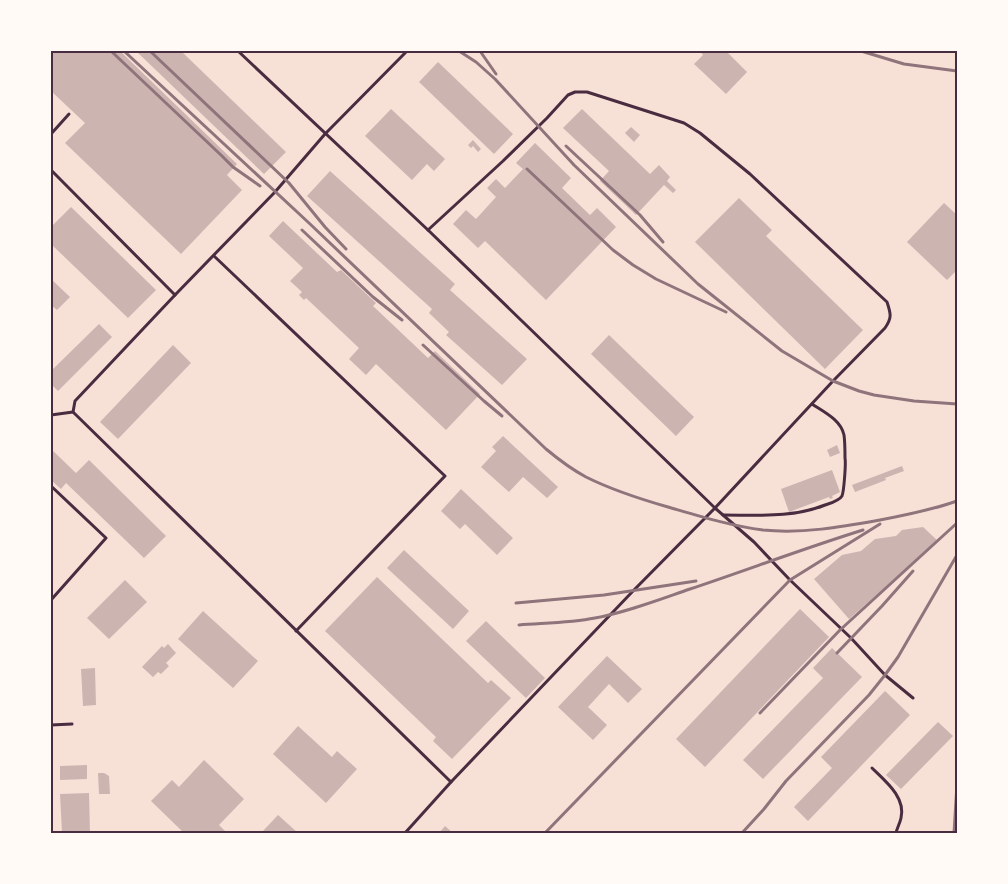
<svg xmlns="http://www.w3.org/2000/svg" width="1008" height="884" viewBox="0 0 1008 884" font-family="'Golos Text',sans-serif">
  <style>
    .building { fill: #ccb4b1 }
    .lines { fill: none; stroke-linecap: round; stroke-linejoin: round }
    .service { stroke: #4a2c40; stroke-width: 3 }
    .rail { stroke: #8f747c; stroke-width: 3 }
    .neatline { fill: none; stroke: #4a2c40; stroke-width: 2 }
  </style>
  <rect width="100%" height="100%" fill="#f7e1d7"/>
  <!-- building -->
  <g class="building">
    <polygon points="55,51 120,51 237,164 227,175 242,190 181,254 65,143 85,123 51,91 51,55"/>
    <polygon points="136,51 181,51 286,152 264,174"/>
    <polygon points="700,51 730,51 728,53 747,72 726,94 694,64 703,55"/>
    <polygon points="438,62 513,134 494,154 419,82"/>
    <polygon points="391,109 445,159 434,171 427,164 412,180 365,136"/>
    <polygon points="582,109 650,174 659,165 670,177 667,181 676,190 673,193 664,185 636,215 600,181 609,171 563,128"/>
    <polygon points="631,127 640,135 634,142 625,133"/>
    <polygon points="473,140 481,149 478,152 473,146 471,148 468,145"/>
    <polygon points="535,143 571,178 562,188 590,215 597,208 616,227 546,300 485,241 478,248 453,224 466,210 476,219 496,197 487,188 496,179 505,188 523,169 516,163"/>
    <polygon points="330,171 455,284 450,290 527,359 502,385 446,335 449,332 429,313 432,309 307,196"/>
    <polygon points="739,198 772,230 766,236 863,330 825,369 695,242"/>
    <polygon points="944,203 957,215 957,270 947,280 907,242"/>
    <polygon points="71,207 156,290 128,318 51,244 51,227"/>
    <polygon points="283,221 337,272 341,270 376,303 373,306 428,358 435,351 480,394 446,430 376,364 366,375 349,359 359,348 306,298 304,300 299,295 302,292 290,281 303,268 269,236"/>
    <polygon points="51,279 70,297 57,310 51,305"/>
    <polygon points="99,324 112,337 58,391 51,384 51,371"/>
    <polygon points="609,335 694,417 676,436 591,354"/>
    <polygon points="173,345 191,363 118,439 100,422"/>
    <polygon points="503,436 558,487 547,498 523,477 509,492 481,467 496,451 492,447"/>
    <polygon points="837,445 840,453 830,457 827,450"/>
    <polygon points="51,449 76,473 89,460 166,536 144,558 66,483 61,489 51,480"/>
    <polygon points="902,466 904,471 885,478 886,480 855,492 852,485"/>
    <polygon points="832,470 840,492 832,496 833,498 830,499 829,497 789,512 781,489"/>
    <polygon points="461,489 513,538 497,555 465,524 460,529 441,511"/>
    <polygon points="923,527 938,541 849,619 814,579 842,555 861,551 875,539 896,536 902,530"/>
    <polygon points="404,550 469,611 453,629 387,568"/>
    <polygon points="377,577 488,683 491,680 511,698 452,759 433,741 436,737 325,631"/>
    <polygon points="125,580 147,602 109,639 87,618"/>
    <polygon points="800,609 829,637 705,767 676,739"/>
    <polygon points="203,611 258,661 233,688 178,639"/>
    <polygon points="486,621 545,678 526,698 466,641"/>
    <polygon points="168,644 176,653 166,663 169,666 161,674 158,672 153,677 142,667 162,646 164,648"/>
    <polygon points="832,648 862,677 763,779 743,760 823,678 813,668"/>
    <polygon points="607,656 642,689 628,703 609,684 588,707 607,725 593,740 558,707"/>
    <polygon points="95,668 96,705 83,706 81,669"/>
    <polygon points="885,691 910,715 808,821 794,807 832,768 821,757"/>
    <polygon points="938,722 953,736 901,789 886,775"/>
    <polygon points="298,726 332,757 337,751 357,769 326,803 273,754"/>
    <polygon points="204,760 244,799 219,825 227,833 184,833 151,801 172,780 179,787"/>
    <polygon points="87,765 87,779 60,780 60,766"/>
    <polygon points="98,773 104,773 109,776 110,794 99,794"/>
    <polygon points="89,793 90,833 62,833 60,794"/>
    <polygon points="278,815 298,833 264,833 263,831"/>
    <polygon points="445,826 453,833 439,833"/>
  </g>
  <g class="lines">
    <!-- service -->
    <g class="service">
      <polyline points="238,51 428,230 715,508 754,542 790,580 851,638 885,675 913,698"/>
      <polyline points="51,134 69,114"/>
      <polyline points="51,170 175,295"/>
      <polyline points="214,256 445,476 296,631"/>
      <polyline points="73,412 451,782"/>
      <polyline points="51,415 73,412 75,401 175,295 275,192 325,134 407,51"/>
      <polyline points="51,486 106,538 51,600"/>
      <path d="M723,515C758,515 793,518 825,505C831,503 839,501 842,496C844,491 846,463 845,458C845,450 845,442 844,435C841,420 824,412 812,404"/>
      <polyline points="51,725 72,724"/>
      <path d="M872,768C885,781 906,797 901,818C900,823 897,828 896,833"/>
      <path d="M405,833L451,782L633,591L715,508L833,381L885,328C892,318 891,314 887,302L750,174L700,133L684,123L587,92H575L568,95L547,118L503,161L428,230"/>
    </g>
    <!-- rail -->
    <g class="rail">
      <polyline points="111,51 222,156 233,167 260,186"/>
      <path d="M124,51L309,223L546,449C558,459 571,469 586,477C612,490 640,499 668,507C699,516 731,526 763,530C802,534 841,527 880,520C906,515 932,510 957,501"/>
      <polyline points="150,51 289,183 325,227 346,249"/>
      <polyline points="459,51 476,62 495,79 574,165 698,284 782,351 833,381 859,391 874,395 914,401 957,404"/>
      <polyline points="480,51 496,74"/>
      <polyline points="861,51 904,64 957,71"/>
      <polyline points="566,146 640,215 663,242"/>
      <polyline points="527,169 613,250 633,265 656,279 726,312"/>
      <polyline points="302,230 373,297 402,320"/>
      <polyline points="423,345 484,401 502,416"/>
      <polyline points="516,603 604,595 696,581"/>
      <path d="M519,625C544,623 570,623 595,618C627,612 658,600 690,589C747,570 805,548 863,530"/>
      <polyline points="837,653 882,606 913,571"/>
      <polyline points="760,713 840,630 957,523"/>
      <polyline points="545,833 790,580 880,524"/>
      <polyline points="742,833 764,809 786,781 869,695 885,675 898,657 957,555"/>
      <polyline points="954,833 957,784"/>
    </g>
  </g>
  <!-- border -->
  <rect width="1008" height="884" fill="none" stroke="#fffaf5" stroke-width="105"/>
  <rect x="52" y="52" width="904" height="780" class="neatline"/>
</svg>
